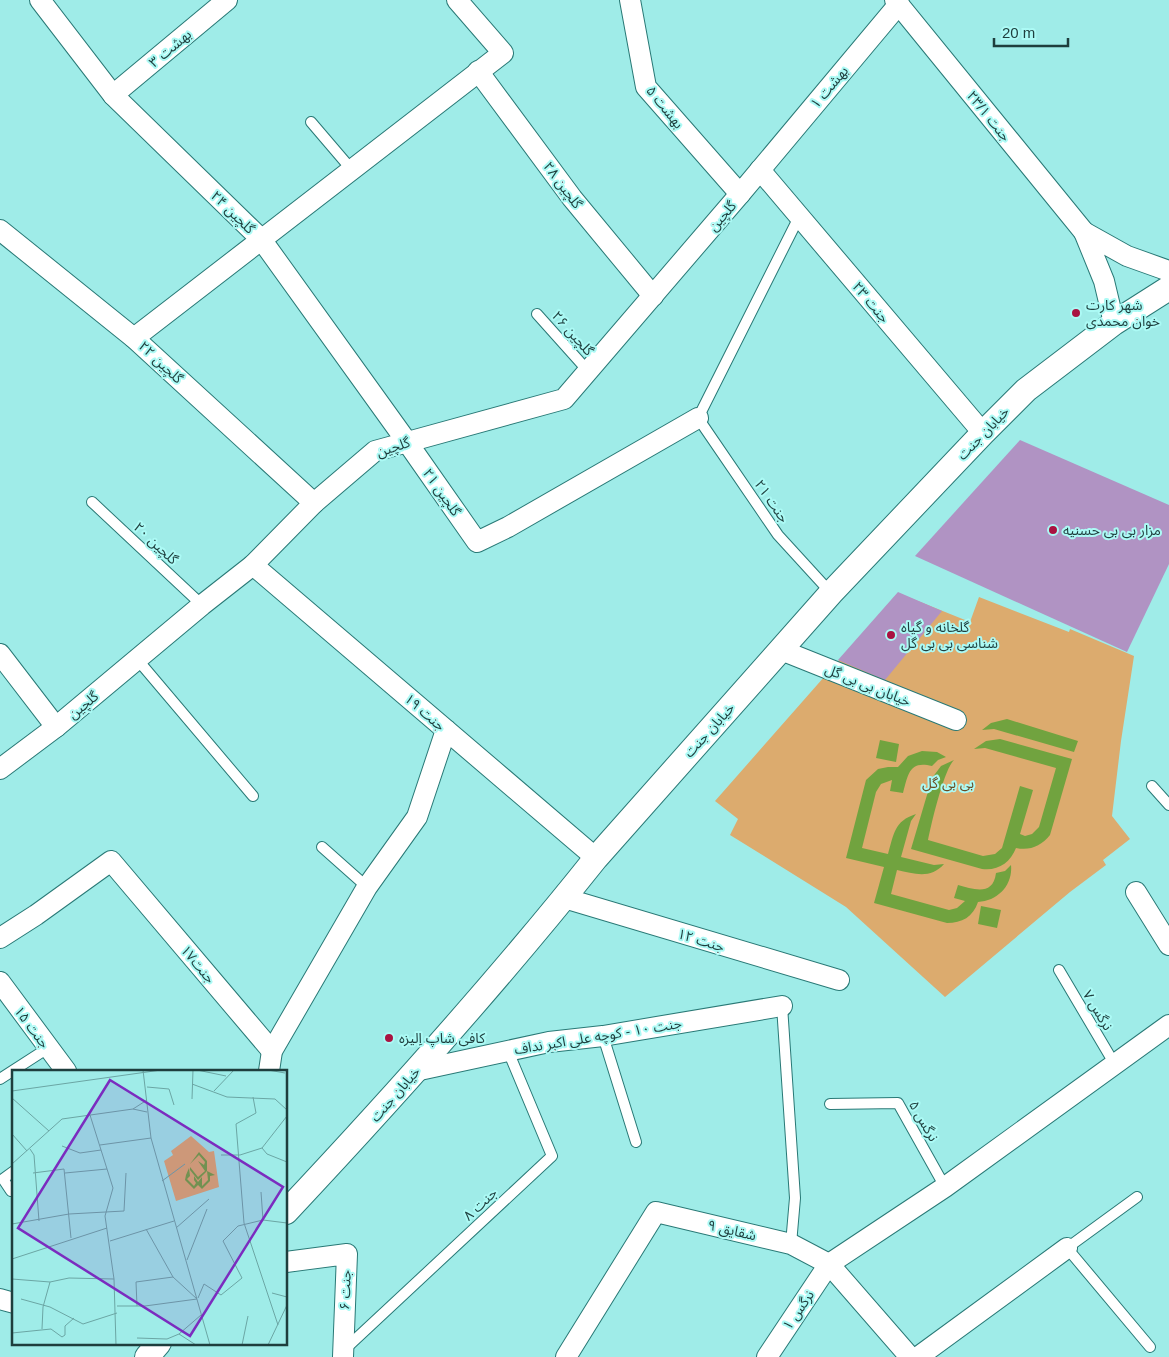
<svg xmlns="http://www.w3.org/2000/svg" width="1169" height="1357" viewBox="0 0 1169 1357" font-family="Arial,'Noto Sans Arabic',sans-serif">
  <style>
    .green { fill: #dcab6e }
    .water { fill: #71a33f }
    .building { fill: #b093c3 }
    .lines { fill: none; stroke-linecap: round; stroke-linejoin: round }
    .service-casing { stroke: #297976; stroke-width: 12 }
    .minor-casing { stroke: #297976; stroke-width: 22 }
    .tertiary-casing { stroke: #297976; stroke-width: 26 }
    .service { stroke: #fff; stroke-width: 10 }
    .minor { stroke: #fff; stroke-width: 20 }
    .tertiary { stroke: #fff; stroke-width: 24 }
    .poi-dot { fill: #a91341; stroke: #acfaf5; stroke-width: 2 }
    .labels { text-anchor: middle; stroke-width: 4; stroke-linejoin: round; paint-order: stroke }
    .street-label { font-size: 14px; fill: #1e3e3d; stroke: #acfaf5 }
    .poi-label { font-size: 14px; fill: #1e3e3d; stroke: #acfaf5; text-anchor: start }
    .park-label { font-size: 14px; fill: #684a22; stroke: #acfaf5 }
    .inset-road { fill: none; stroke: #6ba6a4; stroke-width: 1 }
    .view { fill: #7b2cbf; fill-opacity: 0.15; stroke: #7b2cbf; stroke-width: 2.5 }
    .inset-edge { fill: none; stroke: #1e3e3d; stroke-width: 2.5 }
  </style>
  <rect width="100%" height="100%" fill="#9fece8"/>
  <!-- green -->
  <polygon class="green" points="898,593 970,622 979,597 1069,632 1070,629 1134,656 1121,741 1112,816 1130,839 1103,860 1106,865 1070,892 945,997 846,907 730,835 738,819 715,801"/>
  <!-- water -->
  <g class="water">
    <polygon points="1007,719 1078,741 1074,752 994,729 982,730 991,723"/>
    <path d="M1000,739L1072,759L1050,835C1041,846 1030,851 1016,848C1010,863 998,871 982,869L911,849L932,778L941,766L954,760C944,769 931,825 928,840L983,856L995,854L1002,848L1020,786L1033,790L1020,834L1025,836L1032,834L1039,827L1056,768L985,748L974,749L986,741Z"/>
    <polygon points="880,740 899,744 896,762 876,758"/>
    <path d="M922,751L937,752L946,757L938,760L932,766C909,760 908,775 903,793L890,791L892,780L881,784L876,792L862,848L888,854C894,834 894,821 916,814L911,821L901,857L934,865L944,864C931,879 915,874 897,870L891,894L949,910L957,908L965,901L954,898L958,885C973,889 993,897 996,873L1005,871L1011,865C1013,885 998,901 978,902C973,917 962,923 947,923L874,903L884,867L846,858L866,780L878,769L888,767H898L908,756Z"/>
    <polygon points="981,906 1001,910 997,928 978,924"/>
  </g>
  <!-- building -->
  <g class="building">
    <polygon points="1020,440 1169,505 1169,564 1127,652 915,556"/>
    <polygon points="898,592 942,611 885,680 838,660"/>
  </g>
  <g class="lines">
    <!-- service casing -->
    <g class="service-casing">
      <g id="service">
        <polyline points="311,122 352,170"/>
        <polyline points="799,217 698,418 778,535 831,593"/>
        <polyline points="537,314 588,371"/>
        <polyline points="92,502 202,605"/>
        <polyline points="137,659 253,796"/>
        <polyline points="1152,786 1169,805"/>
        <polyline points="322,847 367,887"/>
        <polyline points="1059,970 1114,1063"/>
        <polyline points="782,1006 795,1198 791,1244"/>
        <polyline points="603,1036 636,1142"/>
        <polyline points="0,1079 48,1048"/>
        <polyline points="830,1104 898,1103 945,1187"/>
        <polyline points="11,1191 3,1179 14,1171"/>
        <polyline points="1137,1197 1067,1248 1150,1347"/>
        <polyline points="344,1350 552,1156 508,1051"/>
      </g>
    </g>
    <!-- minor casing -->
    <g class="minor-casing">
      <g id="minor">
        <polyline points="40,0 113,95 261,239 407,442 477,542 508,527 698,418"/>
        <polyline points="630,0 646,87 740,194"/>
        <polyline points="895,0 1084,232"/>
        <polyline points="478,71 572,198 653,296"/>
        <polyline points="113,95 227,0"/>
        <polyline points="760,170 983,433"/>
        <polyline points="0,230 134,338 314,503"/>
        <polyline points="1114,323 1104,281 1084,232 1127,256 1169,271"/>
        <polyline points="134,338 503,53 457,0"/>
        <polyline points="253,565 596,858"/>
        <polyline points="781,650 956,720"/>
        <polyline points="0,654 56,727"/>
        <polyline points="0,769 56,727 202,605 253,565 314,503 375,451 564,399 740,194 899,4"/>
        <polyline points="1136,892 1169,945"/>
        <polyline points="564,898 839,980"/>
        <polyline points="0,938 36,915 111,861 272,1051"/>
        <polyline points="0,982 66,1071"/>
        <polyline points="269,1071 272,1051 367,887 417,817 446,730"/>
        <polyline points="415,1071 549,1042 603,1036 782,1006"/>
        <polyline points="286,1262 347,1254 343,1357"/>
        <polyline points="0,1299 14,1303"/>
        <polyline points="566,1357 656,1212 791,1244 829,1264 910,1357"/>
        <polyline points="767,1357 829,1264 945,1187 1169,1025"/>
        <polyline points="918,1357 1067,1248"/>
      </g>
    </g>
    <!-- tertiary casing -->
    <g class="tertiary-casing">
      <g id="tertiary">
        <path d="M286,1212C393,1098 498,981 596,858L831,593L983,433L1026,390L1114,323L1169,288"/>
        <polyline points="147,1357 159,1343"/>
      </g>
    </g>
    <!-- service -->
    <use href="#service" class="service"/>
    <!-- minor -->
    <use href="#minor" class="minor"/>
    <!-- tertiary -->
    <use href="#tertiary" class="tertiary"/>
  </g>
  <!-- markers -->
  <g class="poi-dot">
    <circle cx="1076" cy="313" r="5"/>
    <circle cx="1053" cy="530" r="5"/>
    <circle cx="891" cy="635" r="5"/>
    <circle cx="389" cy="1038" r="5"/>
  </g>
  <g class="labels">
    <!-- street labels -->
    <g class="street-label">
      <text transform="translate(170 48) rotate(-40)" y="5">بهشت ۳</text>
      <text transform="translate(829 87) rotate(-50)" y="5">بهشت ۱</text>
      <text transform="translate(665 107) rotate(51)" y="5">بهشت ۵</text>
      <text transform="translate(989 116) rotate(51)" y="5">جنت ۲۳/۱</text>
      <text transform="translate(563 185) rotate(53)" y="5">گلچین ۲۸</text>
      <text transform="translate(233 212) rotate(44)" y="5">گلچین ۲۴</text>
      <text transform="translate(722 216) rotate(-50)" y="5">گلچین</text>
      <text transform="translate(871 302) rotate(50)" y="5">جنت ۲۳</text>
      <text transform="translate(573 333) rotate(48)" y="5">گلچین ۲۶</text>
      <text transform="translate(161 362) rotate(43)" y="5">گلچین ۲۲</text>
      <text transform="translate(983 433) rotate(-46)" y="5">خیابان جنت</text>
      <text transform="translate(393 447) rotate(-19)" y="5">گلچین</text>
      <text transform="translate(442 492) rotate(55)" y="5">گلچین ۲۱</text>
      <text transform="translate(772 501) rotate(55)" y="5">جنت ۲۱</text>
      <text transform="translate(156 543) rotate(43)" y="5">گلچین ۲۰</text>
      <text transform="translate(868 685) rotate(22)" y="5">خیابان بی بی گل</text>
      <text transform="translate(83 705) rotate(-40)" y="5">گلچین</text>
      <text transform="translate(425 712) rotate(41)" y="5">جنت ۱۹</text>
      <text transform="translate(709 730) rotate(-48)" y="5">خیابان جنت</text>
      <text transform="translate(701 940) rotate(17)" y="5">جنت ۱۲</text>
      <text transform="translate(198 964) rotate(50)" y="5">جنت۱۷</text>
      <text transform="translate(1098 1010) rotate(59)" y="5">نرگس ۷</text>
      <text transform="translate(32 1027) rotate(53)" y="5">جنت ۱۵</text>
      <text transform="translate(598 1036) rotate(-9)" y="5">جنت ۱۰ - کوچه علی اکبر نداف</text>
      <text transform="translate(395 1094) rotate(-49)" y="5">خیابان جنت</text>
      <text transform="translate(924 1121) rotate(60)" y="5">نرگس ۵</text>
      <text transform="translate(480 1204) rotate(-43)" y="5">جنت ۸</text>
      <text transform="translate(732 1230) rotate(13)" y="5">شقایق ۹</text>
      <text transform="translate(345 1290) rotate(-88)" y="5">جنت ۶</text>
      <text transform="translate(798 1310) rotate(-56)" y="5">نرگس ۱</text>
    </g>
    <!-- poi labels -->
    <g class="poi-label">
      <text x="1086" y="310">شهر کارت<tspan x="1086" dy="16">خوان محمدی</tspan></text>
      <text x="1063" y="535">مزار بی بی حسنیه</text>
      <text x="901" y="632">گلخانه و گیاه<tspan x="901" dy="16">شناسی بی بی گل</tspan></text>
      <text x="399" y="1043">کافی شاپ اِلیزه</text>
    </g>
    <!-- park labels -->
    <g class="park-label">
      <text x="948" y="788">بی بی گل</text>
    </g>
  </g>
  <!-- overview -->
  <g transform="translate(12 1070)">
    <rect width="275" height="275" fill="#9fece8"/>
    <path d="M179,66L197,82L202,81L207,117L164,131L152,91L161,85L159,81Z" fill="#dcab6e"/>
    <path d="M187,82L195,91V101L203,105L198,106V111L190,119L186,115L182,119L173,110L174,105H169H174L177,98L178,106L175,109L182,116L184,113L182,110V106L186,112L190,107V116L196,110L195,101L186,110L178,100V97L186,107L193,101L186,91L192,95L193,92L187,85L178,94Z" fill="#71a33f"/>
    <path class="inset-road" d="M131,0L139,68L198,275M185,0L214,6M256,0L273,3M180,14L215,27L263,29L275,40M135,17L157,19L162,35M0,21L149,0M202,21L222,0M241,27L244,43L224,54L232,153L266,255M0,28L37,61M180,29L181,0M135,30L121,39L135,42M78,45L101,118L93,146L102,209L104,275M0,64L15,81M88,75L139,68M50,76L68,83L89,80M250,78L255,84L275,92M18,79L22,85L27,151M209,85H228L250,78L275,46M0,94L50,49L121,39M21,103L52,99L59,168M53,103L95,99M150,111L173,94M249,122L251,150M0,154L57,144L112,141L114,103M164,158L197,129M134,159L161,207L185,229M98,171L162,151M0,189L95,158M175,190L195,139M0,209L38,212L57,208L102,209M260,223L275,227M186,228L192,214L209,225L230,208L211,171L226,156L251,150L275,153M9,229L38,237L71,254L105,243M105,236H133L185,229M125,236L124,212L161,207M30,259L31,237L38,212M0,263L39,259L50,267L53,265V256L62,248M167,264L184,275M125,268L155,269L167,264L189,245M230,275L236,246M256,275L275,235"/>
    <path class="view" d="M98,10L271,117L178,266L6,158Z"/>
    <rect width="275" height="275" class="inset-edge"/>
  </g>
  <!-- scale -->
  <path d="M994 38v8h74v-8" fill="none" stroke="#1e3e3d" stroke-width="2.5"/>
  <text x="1002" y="38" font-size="15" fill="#1e3e3d" stroke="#acfaf5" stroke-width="4" paint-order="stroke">20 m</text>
</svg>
